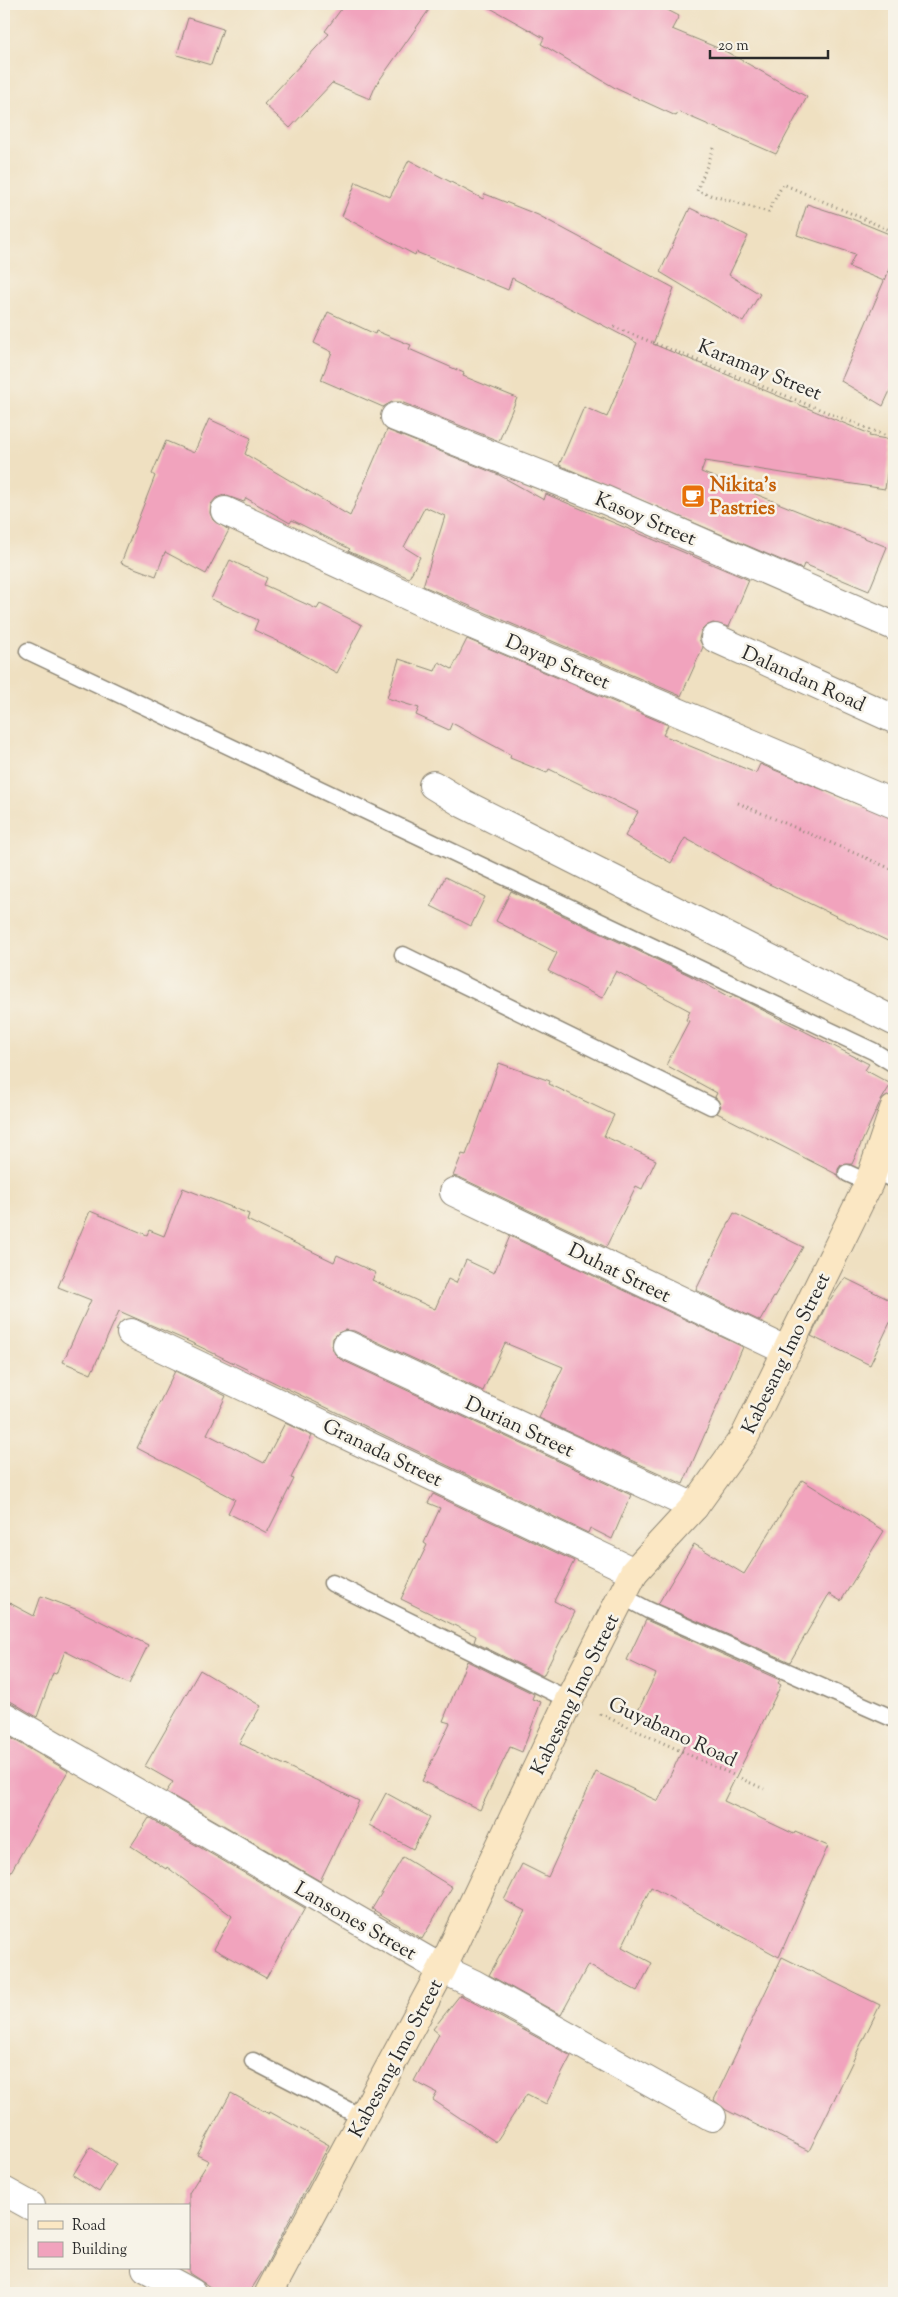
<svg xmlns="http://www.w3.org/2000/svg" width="898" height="2297" viewBox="0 0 898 2297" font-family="'Sorts Mill Goudy',serif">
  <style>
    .building { fill: #f1a3bd }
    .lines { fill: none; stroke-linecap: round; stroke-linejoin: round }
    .lane-casing { stroke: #8d8676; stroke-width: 19 }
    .street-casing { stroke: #8d8676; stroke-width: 30 }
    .secondary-casing { stroke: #8d8676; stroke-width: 30 }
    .path { stroke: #8d8676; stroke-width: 3; stroke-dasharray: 1 4; stroke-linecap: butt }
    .lane { stroke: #fff; stroke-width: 16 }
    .street { stroke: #fff; stroke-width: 28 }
    .secondary { stroke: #fbe7c3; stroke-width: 28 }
    .labels { text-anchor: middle; stroke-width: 5; stroke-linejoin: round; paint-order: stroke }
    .street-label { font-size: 20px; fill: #2b2b2b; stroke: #f7f3e8 }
    .food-label { font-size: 20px; font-weight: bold; fill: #c56008; stroke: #f7f3e8; text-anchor: start }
  </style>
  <rect width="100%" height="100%" fill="#f7f3e8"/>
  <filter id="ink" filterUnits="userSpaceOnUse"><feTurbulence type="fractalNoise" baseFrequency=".02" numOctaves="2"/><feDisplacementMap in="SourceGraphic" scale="10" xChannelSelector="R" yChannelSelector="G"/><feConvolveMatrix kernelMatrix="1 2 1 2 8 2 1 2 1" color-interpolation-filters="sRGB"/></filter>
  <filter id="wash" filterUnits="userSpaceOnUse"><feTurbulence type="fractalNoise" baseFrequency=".0096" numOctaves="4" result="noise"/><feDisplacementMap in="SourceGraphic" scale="20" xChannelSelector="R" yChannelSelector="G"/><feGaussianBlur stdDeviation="1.12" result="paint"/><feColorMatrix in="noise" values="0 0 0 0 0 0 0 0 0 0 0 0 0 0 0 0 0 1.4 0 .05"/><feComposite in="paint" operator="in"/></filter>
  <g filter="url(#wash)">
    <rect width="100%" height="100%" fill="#efe0c1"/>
    <g id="blocks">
      <!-- building -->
      <g class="building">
        <polygon points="345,4 433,4 376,85 370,99 332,83 290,128 264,104 329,34 325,31"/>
        <polygon points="483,4 656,4 679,16 672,29 725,51 807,97 776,154 679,112 676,116 617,89 541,44 544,38"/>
        <polygon points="188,18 223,29 211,65 177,55"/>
        <polygon points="409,160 483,199 485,194 538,215 674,288 653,344 870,434 869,436 892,440 885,489 705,461 701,472 887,547 869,591 804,564 802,569 559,465 584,407 607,417 637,343 512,278 508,290 416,252 415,255 342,216 356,182 390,197"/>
        <polygon points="807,204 850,218 894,236 894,256 885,280 894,258 894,382 883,406 841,381 884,281 849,267 855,254 797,235"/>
        <polygon points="690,208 748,236 729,275 760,294 743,322 660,272"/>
        <polygon points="328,312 375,334 376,331 411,345 409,349 464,373 463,376 517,398 499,441 401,402 392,402 383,407 321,380 332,352 314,343"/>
        <polygon points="209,419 251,438 245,454 350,516 387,430 499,475 544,500 546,494 749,580 729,627 713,623 706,626 701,631 699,639 703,647 681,696 423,586 445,516 425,507 404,547 420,557 409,578 348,551 350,549 292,520 290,523 246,498 244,502 224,495 216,498 211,504 210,513 213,520 229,530 206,574 165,552 156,576 121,563 155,476 152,474 166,441 194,453"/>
        <polygon points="230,560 267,578 264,585 317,609 320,604 362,625 337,673 284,644 254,630 258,620 211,599"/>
        <polygon points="467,639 668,725 663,735 756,773 760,764 894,819 894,944 769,884 685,838 671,863 625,836 638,812 549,769 547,773 510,758 511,755 452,723 449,730 416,715 419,708 387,698 399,659 435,671 439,662 452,669"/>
        <polygon points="445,877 485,897 471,926 431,906"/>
        <polygon points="511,891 689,975 731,998 732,996 741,999 869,1064 865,1070 891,1084 879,1104 852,1164 841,1165 838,1169 838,1175 717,1113 721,1106 715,1097 717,1093 666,1065 689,1021 686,1020 690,1011 616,971 602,998 548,971 557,953 496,921"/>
        <polygon points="499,1063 550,1081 549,1084 614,1115 604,1136 656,1160 642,1189 636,1186 606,1247 461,1178 453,1176 462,1154 466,1155"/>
        <polygon points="183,1188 249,1214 247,1220 334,1262 337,1255 376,1273 372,1280 435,1309 448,1279 456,1283 466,1260 494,1273 510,1236 743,1347 683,1484 539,1418 563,1367 505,1343 483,1391 354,1331 345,1330 338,1333 333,1338 332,1347 335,1354 340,1359 631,1495 612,1539 590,1528 588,1533 190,1342 119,1311 91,1374 63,1362 91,1300 58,1287 90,1211 147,1235 149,1230 164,1236"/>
        <polygon points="734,1213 803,1247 760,1321 696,1290"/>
        <polygon points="845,1278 894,1302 894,1314 870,1365 811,1336 827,1304"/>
        <polygon points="175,1371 226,1396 207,1434 264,1463 285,1423 312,1436 291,1478 294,1479 267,1533 228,1513 235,1499 137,1448"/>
        <polygon points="802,1480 884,1531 841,1601 829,1594 790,1662 658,1604 694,1544 744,1574"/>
        <polygon points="433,1494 574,1561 554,1601 575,1612 543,1676 474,1642 476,1636 401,1599 427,1545 424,1543 440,1508 428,1503"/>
        <polygon points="41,1596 78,1610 148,1645 129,1684 65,1651 56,1674 53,1673 37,1717 12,1702 4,1700 4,1600 34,1616"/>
        <polygon points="646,1620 780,1680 778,1683 781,1685 724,1801 794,1834 795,1832 828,1846 779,1957 651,1887 622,1947 652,1963 637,1991 588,1965 561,2015 489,1975 525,1911 504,1900 522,1864 548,1877 596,1772 658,1801 687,1740 636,1715 656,1674 627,1660"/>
        <polygon points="467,1661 534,1694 532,1699 541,1702 522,1752 510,1747 480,1810 422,1781 450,1723 443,1721"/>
        <polygon points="200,1670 261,1706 239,1743 359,1801 320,1881 166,1792 173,1782 145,1766"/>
        <polygon points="4,1734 68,1771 4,1884"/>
        <polygon points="386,1793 430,1817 413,1849 369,1825"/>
        <polygon points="149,1818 305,1908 266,1978 214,1949 232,1916 167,1867 166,1869 131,1846"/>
        <polygon points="403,1857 452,1887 422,1939 372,1909"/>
        <polygon points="782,1957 880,2005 809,2151 726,2110 714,2100"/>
        <polygon points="460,1995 571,2056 546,2104 527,2094 496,2142 433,2100 437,2093 414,2081 439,2034 433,2029"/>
        <polygon points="231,2093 269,2114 270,2112 329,2145 264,2269 249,2293 219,2293 189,2273 189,2193 209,2161 197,2155"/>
        <polygon points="90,2147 116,2164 99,2192 73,2175"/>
      </g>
    </g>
  </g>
  <g filter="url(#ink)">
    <use href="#blocks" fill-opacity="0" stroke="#8d8676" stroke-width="1"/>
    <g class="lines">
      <!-- lane casing -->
      <g class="lane-casing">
        <g id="lane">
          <polyline points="28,651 873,1051 894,1064"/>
          <polyline points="403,955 711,1106"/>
          <polyline points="873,1169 894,1180"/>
          <polyline points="847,1173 869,1183"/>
          <polyline points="332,1583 569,1700"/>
          <polyline points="622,1596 648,1610 894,1719"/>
          <polyline points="253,2061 363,2118"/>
        </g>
      </g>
      <!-- street casing -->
      <g class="street-casing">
        <g id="street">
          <polyline points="395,417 605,500 894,626"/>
          <polyline points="225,511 445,613 894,804"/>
          <polyline points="715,638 894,719"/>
          <polyline points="433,785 464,804 894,1021"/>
          <polyline points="454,1192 787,1351"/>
          <polyline points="131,1333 634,1572"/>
          <polyline points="347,1345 694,1507"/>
          <polyline points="4,1716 442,1969 474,1984 712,2117"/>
          <polyline points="4,2191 31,2206"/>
          <polyline points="146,2268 192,2293"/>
        </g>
      </g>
      <!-- secondary casing -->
      <g class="secondary-casing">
        <polyline id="secondary" points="269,2293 442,1969 569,1700 634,1572 694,1507 745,1436 869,1183 894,1109"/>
      </g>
      <!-- path -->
      <g class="path">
        <polyline points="714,148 697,191 768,212 783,184 894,232"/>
        <polyline points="614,327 894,439"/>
        <polyline points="738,803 894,870"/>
        <polyline points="600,1714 764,1789"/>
      </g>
      <!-- lane -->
      <use href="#lane" class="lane"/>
      <!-- street -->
      <use href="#street" class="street"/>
      <!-- secondary -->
      <use href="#secondary" class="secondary"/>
    </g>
  </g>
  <!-- icons -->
  <defs>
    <g id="cafe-square" transform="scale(1.25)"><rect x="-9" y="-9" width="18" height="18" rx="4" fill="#e8710a" stroke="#f7f3e8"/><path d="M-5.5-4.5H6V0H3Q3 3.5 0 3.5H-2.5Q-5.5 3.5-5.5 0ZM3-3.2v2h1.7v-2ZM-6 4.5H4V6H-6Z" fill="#fff"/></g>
  </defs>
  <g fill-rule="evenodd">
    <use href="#cafe-square" x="693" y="496"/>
  </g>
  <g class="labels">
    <!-- street labels -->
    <g class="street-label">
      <text transform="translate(760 369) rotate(22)" y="7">Karamay Street</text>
      <text transform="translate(646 518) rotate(23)" y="7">Kasoy Street</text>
      <text transform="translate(558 661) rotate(23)" y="7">Dayap Street</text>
      <text transform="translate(804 678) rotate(24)" y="7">Dalandan Road</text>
      <text transform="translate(620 1272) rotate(26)" y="7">Duhat Street</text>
      <text transform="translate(785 1353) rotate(-64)" y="7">Kabesang Imo Street</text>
      <text transform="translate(520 1426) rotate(25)" y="7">Durian Street</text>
      <text transform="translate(383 1452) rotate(26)" y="7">Granada Street</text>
      <text transform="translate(574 1694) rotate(-64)" y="7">Kabesang Imo Street</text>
      <text transform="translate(673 1731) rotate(25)" y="7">Guyabano Road</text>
      <text transform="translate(356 1920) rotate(30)" y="7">Lansones Street</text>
      <text transform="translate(395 2058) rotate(-62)" y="7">Kabesang Imo Street</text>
    </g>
    <!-- food labels -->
    <g class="food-label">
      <text x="710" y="491">Nikita's<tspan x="710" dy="23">Pastries</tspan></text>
    </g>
  </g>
  <!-- margin -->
  <rect width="898" height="2297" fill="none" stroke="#f7f3e8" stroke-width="20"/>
  <!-- legend -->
  <rect x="28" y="2204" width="162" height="65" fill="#f7f3e8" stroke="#a5a39c"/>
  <rect x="38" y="2221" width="25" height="8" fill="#fbe7c3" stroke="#a5a39c"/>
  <text x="72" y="2230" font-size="15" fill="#2b2b2b">Road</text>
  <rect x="38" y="2242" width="25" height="15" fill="#f1a3bd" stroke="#a5a39c"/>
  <text x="72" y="2254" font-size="15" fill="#2b2b2b">Building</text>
  <!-- scale -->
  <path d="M710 50v8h118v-8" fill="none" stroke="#2b2b2b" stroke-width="2.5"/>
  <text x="718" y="50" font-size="15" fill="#2b2b2b" stroke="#f7f3e8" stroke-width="4" paint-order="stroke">20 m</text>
</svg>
